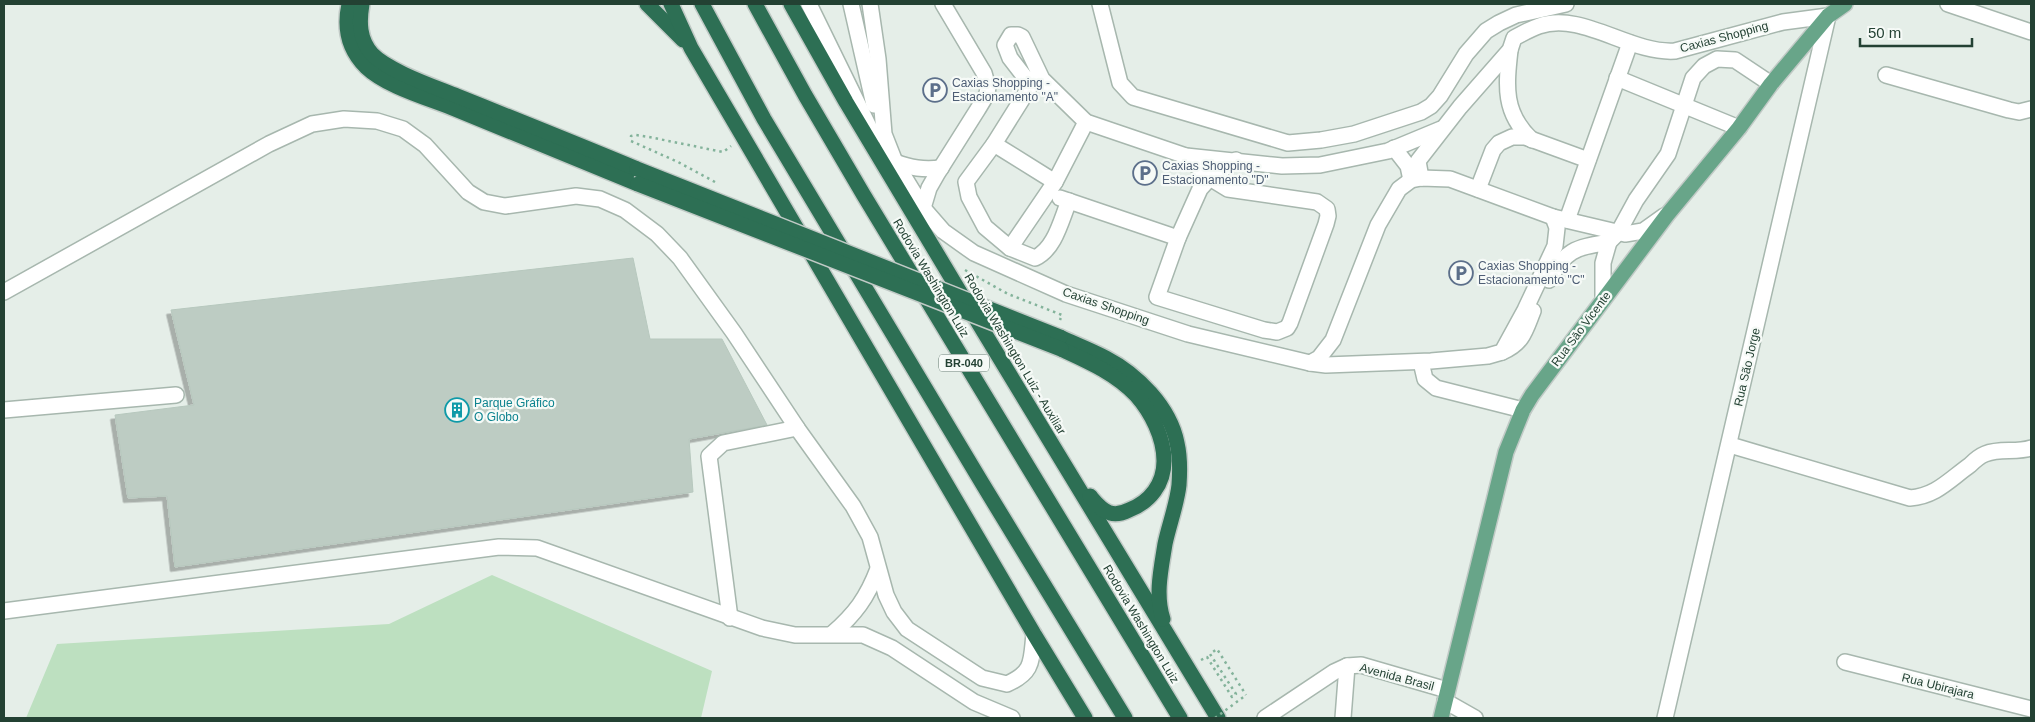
<svg xmlns="http://www.w3.org/2000/svg" width="2035" height="722" viewBox="0 0 2035 722" font-family="Helvetica,sans-serif">
  <style>
    .green { fill: #bde0c0 }
    .building { fill: #bdccc3; stroke: #b7c8be; filter: url(#shadow) }
    .lines { fill: none; stroke-linecap: round; stroke-linejoin: round }
    .minor-casing { stroke: #a7b7ae; stroke-width: 18 }
    .major-casing { stroke: #c1cac6; stroke-width: 18 }
    .highway-casing { stroke: #c1cac6; stroke-width: 18 }
    .path { stroke: #84b39b; stroke-width: 2.5; stroke-dasharray: 2.5 4; stroke-linecap: butt }
    .minor { stroke: #fff; stroke-width: 15 }
    .major { stroke: #68a589; stroke-width: 15 }
    .highway { stroke: #2d6f54; stroke-width: 15 }
    .highway-bridge-casing { stroke: #c1cac6; stroke-width: 18; stroke-linecap: butt }
    .path-bridge { stroke: #84b39b; stroke-width: 2.5; stroke-dasharray: 2.5 4; stroke-linecap: butt }
    .highway-bridge { stroke: #2d6f54; stroke-width: 15 }
    .labels { text-anchor: middle; stroke-width: 4.5; stroke-linejoin: round; paint-order: stroke }
    .shield { fill: #f6faf7; stroke: #62786e; stroke-width: 1 }
    .shield-label { font-size: 11px; font-weight: bold; fill: #234133 }
    .street-label { font-size: 12px; fill: #234133; stroke: #f6faf7 }
    .service-label { font-size: 12px; fill: #4e5e75; stroke: #f6faf7; text-anchor: start }
    .culture-label { font-size: 12px; fill: #0d838f; stroke: #f6faf7; text-anchor: start }
  </style>
  <defs>
    <filter id="shadow"><feDropShadow dx="-4.5" dy="4.5" stdDeviation="0" flood-color="#0004"/></filter>
  </defs>
  <rect width="100%" height="100%" fill="#e5eee8"/>
  <!-- green -->
  <polygon class="green" points="492,575 712,671 701,718 26,718 57,644 389,624"/>
  <!-- building -->
  <polygon class="building" points="633,258 650,339 722,339 767,425 689,439 693,492 175,567 167,496 128,498 115,415 194,405 171,310"/>
  <g class="lines">
    <!-- minor casing -->
    <g class="minor-casing">
      <g id="minor">
        <polyline points="809,4 874,137"/>
        <polyline points="851,4 874,105"/>
        <polyline points="870,4 878,59 884,134 895,162 923,208 929,188 937,174 978,109 987,94 988,87 984,73 943,4"/>
        <polyline points="1100,4 1120,83 1133,97 1288,143 1321,140 1354,134 1421,112 1431,106 1440,96 1466,54 1486,31 1499,23 1516,15 1566,4"/>
        <polyline points="1948,4 2031,32"/>
        <path d="M1510,50C1506,86 1503,113 1532,140"/>
        <polyline points="1886,75 2009,110 2019,112 2031,109"/>
        <polyline points="1617,78 1739,128"/>
        <path d="M1038,81L1031,85L994,144L966,182L969,197L985,227L1010,248L1035,258C1055,249 1061,220 1069,201"/>
        <polyline points="1031,85 1010,58 1005,45 1011,35 1018,35 1022,37 1042,79 1086,122 1186,156 1282,166 1320,165 1388,151 1441,129"/>
        <polyline points="994,144 1055,182"/>
        <polyline points="1394,148 1408,166 1411,180"/>
        <polyline points="1186,156 1210,178 1228,189 1317,202 1327,209 1328,216 1326,224 1290,323 1287,328 1277,332 1264,330 1157,297 1178,238 1200,189 1210,178 1236,160"/>
        <path d="M895,162C911,168 923,170 941,168"/>
        <path d="M1421,178L1418,161L1460,107L1510,50L1514,38C1522,34 1530,29 1539,26C1582,11 1630,54 1675,51L1783,22L1828,16L1665,718"/>
        <polyline points="1478,189 1493,150 1499,143 1512,137 1525,137 1588,160"/>
        <polyline points="1060,198 1178,238"/>
        <polyline points="923,208 943,231 974,253 1066,294 1188,334 1310,363 1326,365 1431,361 1488,356 1502,352 1525,310 1555,246 1557,228 1553,217"/>
        <polyline points="1567,220 1630,43"/>
        <polyline points="1609,242 1618,233 1636,200 1668,154 1693,78 1704,66 1717,59 1735,60 1771,84"/>
        <polyline points="1010,248 1055,182 1086,122"/>
        <path d="M1549,280C1566,249 1575,248 1609,242L1603,263V300"/>
        <path d="M4,292L269,144L312,124L344,119L377,121L403,129L425,145L468,192L484,202L505,206L576,196L600,199L625,210L657,234L680,258L734,333L797,428L853,506L870,537L886,595L894,612L907,629L982,678L1007,684C1034,672 1031,661 1034,634"/>
        <path d="M1502,352C1523,343 1525,331 1533,311"/>
        <polyline points="1421,362 1425,379 1436,388 1523,410"/>
        <polyline points="1310,363 1319,358 1333,340 1378,225 1399,189 1411,180 1421,178 1450,179 1553,217 1625,234 1643,231 1664,216"/>
        <polyline points="4,410 176,395"/>
        <path d="M1730,445L1910,498C1936,496 1949,480 1970,465C1974,461 1980,456 1985,454C2000,448 2016,453 2031,448"/>
        <polyline points="4,611 499,547 537,548 762,628 795,635 863,635 892,648 974,702 1012,718"/>
        <polyline points="730,618 709,456 723,443 797,428"/>
        <path d="M832,634C855,614 867,598 878,569"/>
        <polyline points="1845,662 2031,709"/>
        <polyline points="1445,701 1475,718"/>
        <polyline points="1265,718 1334,672 1347,666 1361,665 1447,690"/>
        <polyline points="1343,718 1347,666"/>
      </g>
    </g>
    <!-- major casing -->
    <g class="major-casing">
      <polyline id="major" points="1441,718 1506,452 1523,410 1532,395 1667,215 1739,128 1771,84 1828,16 1845,4"/>
    </g>
    <!-- highway casing -->
    <g class="highway-casing">
      <g id="highway">
        <path d="M349,4C344,27 348,49 366,67C387,87 428,98 455,109C516,134 577,159 638,184"/>
        <path d="M362,4C359,22 359,39 372,54C388,71 435,87 457,96C517,120 577,144 637,169"/>
        <polyline points="647,4 683,40"/>
        <polyline points="671,4 691,48 1034,634 1085,718"/>
        <polyline points="702,4 764,119 982,483 1125,718"/>
        <polyline points="755,4 805,95 863,194 1180,718"/>
        <polyline points="791,4 846,102 979,324 1218,718"/>
        <path d="M1060,337C1075,344 1091,350 1106,358C1137,374 1170,407 1177,443C1180,456 1180,471 1179,485C1177,504 1169,525 1165,544C1161,569 1155,595 1163,619"/>
        <path d="M1061,349C1087,361 1115,373 1136,395C1151,412 1164,437 1164,461C1164,484 1150,502 1129,510C1123,513 1117,515 1110,513C1101,510 1096,503 1090,496"/>
      </g>
    </g>
    <!-- path -->
    <g class="path">
      <polyline points="715,182 678,162 631,141 631,136 636,135 649,137 723,152 731,146"/>
      <polyline points="965,270 1008,294 1062,315 1060,320"/>
      <polyline points="1201,660 1207,657 1232,697 1236,694 1210,654 1217,649 1246,695"/>
    </g>
    <!-- minor -->
    <use href="#minor" class="minor"/>
    <!-- major -->
    <use href="#major" class="major"/>
    <!-- highway -->
    <use href="#highway" class="highway"/>
    <!-- highway-bridge casing -->
    <g class="highway-bridge-casing">
      <g id="highway-bridge">
        <polyline points="637,169 1060,337"/>
        <polyline points="638,184 1061,349"/>
      </g>
    </g>
    <!-- path-bridge -->
    <polyline class="path-bridge" points="1215,718 1246,695"/>
    <!-- highway-bridge -->
    <use href="#highway-bridge" class="highway-bridge"/>
  </g>
  <!-- icons -->
  <defs>
    <g id="parking-ring" transform="scale(1.25)"><circle r="9.5" fill="#f6faf7" stroke="#5c6f8a" stroke-width="1.5"/><path d="M-3.5-5.5H1a3.5 3.5 0 0 1 0 7H-1V5.5H-3.5ZM-1-3.4V-.6H.8a1.4 1.4 0 0 0 0-2.8Z" fill="#5c6f8a"/></g>
    <g id="building-ring" transform="scale(1.25)"><circle r="9.5" fill="#f6faf7" stroke="#0f9aa8" stroke-width="1.5"/><path d="M-4-6H4V6H1V3H-1V6H-4ZM-2.5-4.3h1.7v1.8h-1.7ZM.8-4.3h1.7v1.8H.8ZM-2.5-1h1.7V.8h-1.7ZM.8-1h1.7V.8H.8Z" fill="#0f9aa8"/></g>
  </defs>
  <g fill-rule="evenodd">
    <use href="#parking-ring" x="935" y="90"/>
    <use href="#parking-ring" x="1145" y="173"/>
    <use href="#parking-ring" x="1461" y="273"/>
    <use href="#building-ring" x="457" y="410"/>
  </g>
  <g class="labels">
    <!-- shield labels -->
    <rect class="shield" x="939" y="354.5" width="50" height="17" rx="4"/>
    <g class="shield-label">
      <text x="964" y="367">BR-040</text>
    </g>
    <!-- street labels -->
    <g class="street-label">
      <text transform="translate(1724 37) rotate(-15)" y="4">Caxias Shopping</text>
      <text transform="translate(931 278) rotate(59)" y="4">Rodovia Washington Luiz</text>
      <text transform="translate(1106 306) rotate(19)" y="4">Caxias Shopping</text>
      <text transform="translate(1581 329) rotate(-53)" y="4">Rua Sāo Vicente</text>
      <text transform="translate(1015 354) rotate(59)" y="4">Rodovia Washington Luiz - Auxiliar</text>
      <text transform="translate(1747 367) rotate(-77)" y="4">Rua São Jorge</text>
      <text transform="translate(1141 624) rotate(59)" y="4">Rodovia Washington Luiz</text>
      <text transform="translate(1397 677) rotate(15)" y="4">Avenida Brasil</text>
      <text transform="translate(1938 686) rotate(14)" y="4">Rua Ubirajara</text>
    </g>
    <!-- service labels -->
    <g class="service-label">
      <text x="952" y="87">Caxias Shopping -<tspan x="952" dy="14">Estacionamento "A"</tspan></text>
      <text x="1162" y="170">Caxias Shopping -<tspan x="1162" dy="14">Estacionamento "D"</tspan></text>
      <text x="1478" y="270">Caxias Shopping -<tspan x="1478" dy="14">Estacionamento "C"</tspan></text>
    </g>
    <!-- culture labels -->
    <g class="culture-label">
      <text x="474" y="407">Parque Gráfico<tspan x="474" dy="14">O Globo</tspan></text>
    </g>
  </g>
  <!-- border -->
  <rect width="2035" height="722" fill="none" stroke="#234133" stroke-width="10"/>
  <!-- scale -->
  <path d="M1860 38v8h112v-8" fill="none" stroke="#234133" stroke-width="2.5"/>
  <text x="1868" y="38" font-size="15" fill="#234133" stroke="#f6faf7" stroke-width="4" paint-order="stroke">50 m</text>
</svg>
